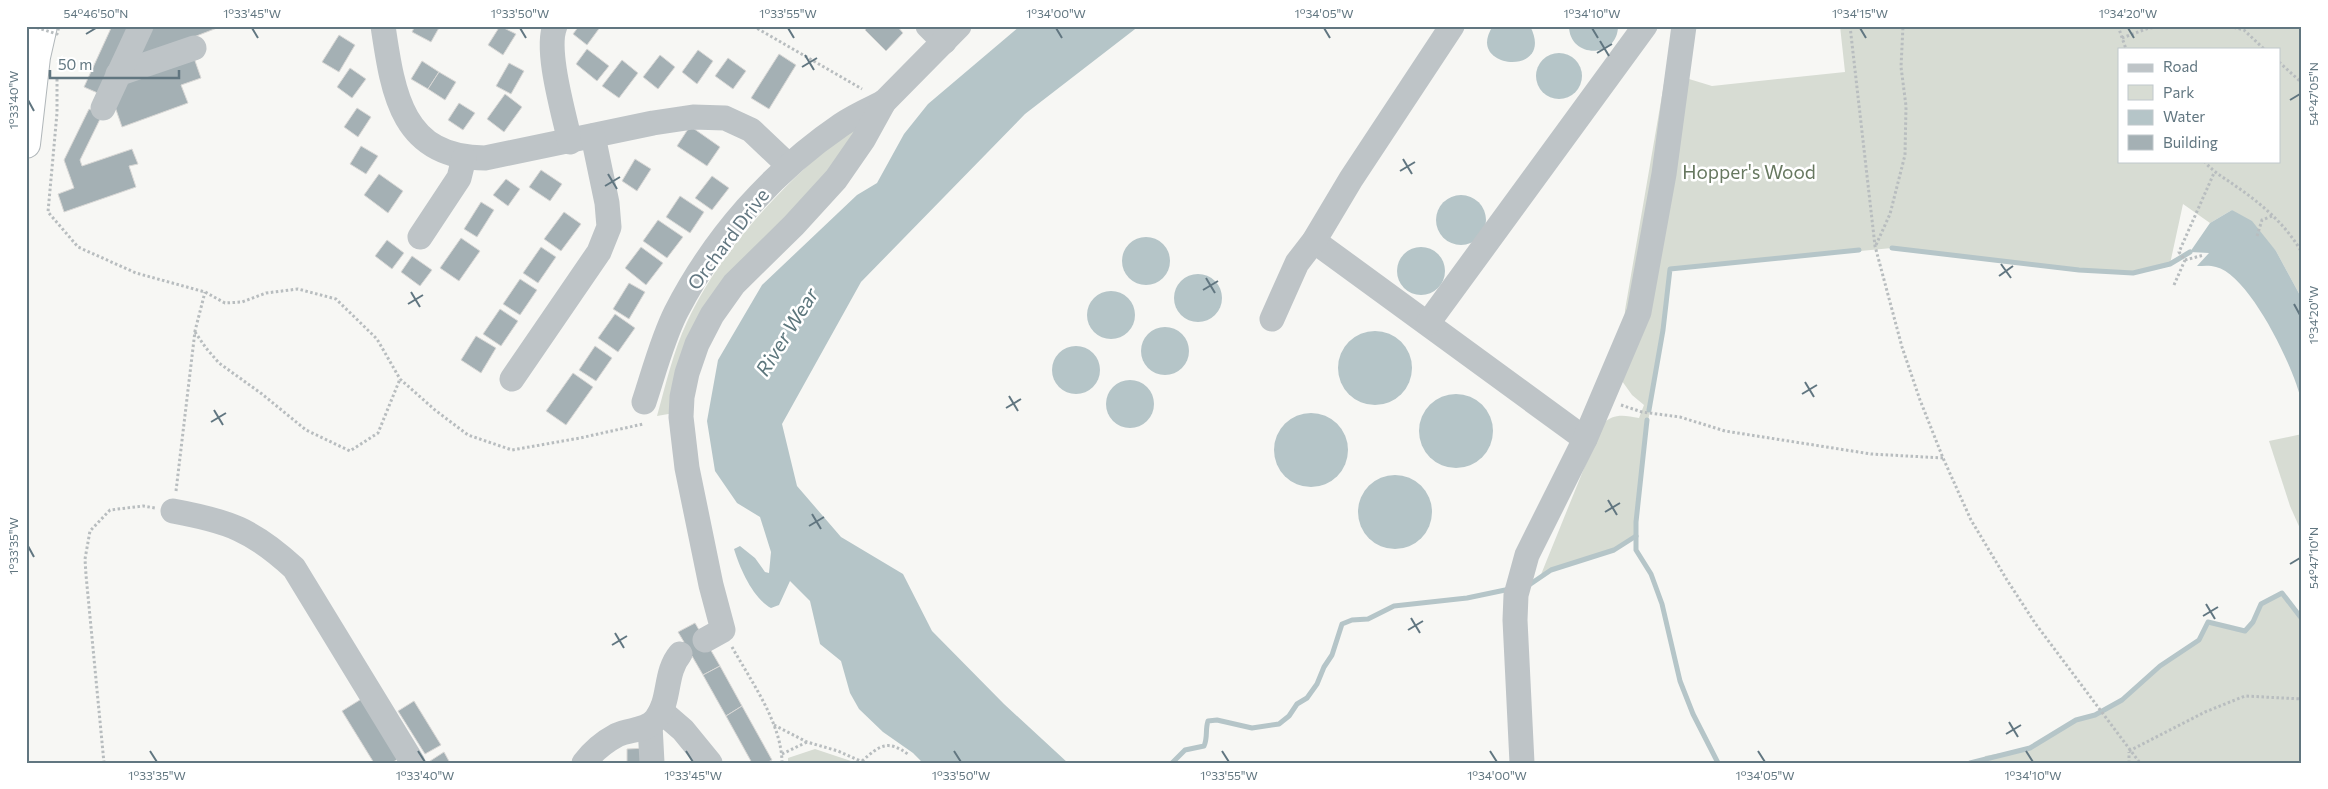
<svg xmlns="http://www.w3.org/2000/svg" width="2328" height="789" viewBox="0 0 2328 789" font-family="Commissioner,sans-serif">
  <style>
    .green { fill: #d7dcd3; fill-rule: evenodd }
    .water { fill: #b5c5c8 }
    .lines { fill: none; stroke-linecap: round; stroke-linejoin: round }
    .stream { stroke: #b5c5c8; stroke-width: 5 }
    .building { fill: #a4b0b4; stroke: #d9d8d6 }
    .highway-casing { stroke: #b1b7ba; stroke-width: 30 }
    .path { stroke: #b8bdbf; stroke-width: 3; stroke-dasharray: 2.5 2.5; stroke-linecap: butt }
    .minor { stroke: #bec4c7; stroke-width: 25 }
    .highway { stroke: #fff; stroke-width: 28 }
    .path-bridge { stroke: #b8bdbf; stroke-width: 3; stroke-dasharray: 2.5 2.5; stroke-linecap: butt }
    .ticks { fill: none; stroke: #617680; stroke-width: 2 }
    .labels { text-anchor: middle; stroke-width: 5; stroke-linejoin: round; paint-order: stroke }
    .park-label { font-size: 19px; fill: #677860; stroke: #fff }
    .street-label { font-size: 19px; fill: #617680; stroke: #fff }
    .water-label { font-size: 20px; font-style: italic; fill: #5c767c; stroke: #fff }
    .neatline { fill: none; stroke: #617680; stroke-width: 2 }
    .ticks-label { font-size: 12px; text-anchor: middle; fill: #617680 }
  </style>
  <rect width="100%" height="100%" fill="#f7f7f4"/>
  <!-- green -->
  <g class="green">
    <path d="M1840,26H2302V299L2276,251L2232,210L2210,223L2183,204L2170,264L2133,273L2079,270L1892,248L1671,269L1663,330L1640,471L1636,536L1614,550L1551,570L1540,577L1602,424C1614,413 1624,415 1639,418L1644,405L1632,395L1622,381L1625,310L1666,72L1712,86L1845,72ZM2119,49H2279V161H2119Z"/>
    <path d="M860,120L847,153L729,282L674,413L657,416C666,384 673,352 687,322C725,241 793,175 860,120Z"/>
    <polygon points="2302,434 2302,533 2290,506 2269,441"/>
    <polygon points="2282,593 2302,619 2302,763 1983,763 1985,756 2030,748 2076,720 2095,715 2122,700 2160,666 2199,640 2208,622 2245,631 2253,622 2261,604"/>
    <polygon points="815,749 857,763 788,763 788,758"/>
  </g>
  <!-- water -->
  <g class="water">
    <path d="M1020,26H1139L1025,114L861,282L782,424L797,486L841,537L903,574L932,631L1004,704L1068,763H923L913,753L883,732L859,709L850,693L841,661L820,644L810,601L790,581L779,605L771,608C753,598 740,569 734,549L740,546L755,558L765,572L769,573L771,552L760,517L737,503L715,471L707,421L718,360L762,285L857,195L877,183L904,134L928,104Z"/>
    <path d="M1493,26H1530C1557,78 1463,70 1493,26Z"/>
    <path d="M1569,26H1618C1618,59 1569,59 1569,26Z"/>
    <circle cx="1559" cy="76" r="23"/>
    <circle cx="1461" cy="220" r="25"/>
    <path d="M2232,210L2252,221L2276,251L2302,299V404C2296,371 2250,275 2216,267C2210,265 2203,266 2197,266L2209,253L2190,252L2210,223Z"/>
    <circle cx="1146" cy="261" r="24"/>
    <circle cx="1421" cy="271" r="24"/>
    <circle cx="1198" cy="298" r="24"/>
    <circle cx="1111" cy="315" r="24"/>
    <circle cx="1165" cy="351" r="24"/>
    <circle cx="1375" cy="368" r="37"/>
    <circle cx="1076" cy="370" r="24"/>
    <circle cx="1130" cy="404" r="24"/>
    <circle cx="1456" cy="431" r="37"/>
    <circle cx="1311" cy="450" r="37"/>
    <circle cx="1395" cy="512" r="37"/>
  </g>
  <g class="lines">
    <!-- stream -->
    <g class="stream">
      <polyline points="1892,248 2079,270 2133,273 2170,264 2190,252"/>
      <polyline points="1649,410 1663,330 1670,269 1859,250"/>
      <polyline points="1647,420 1636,522 1636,550 1651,574 1662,604 1680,681 1693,714 1718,763"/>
      <polyline points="1529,585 1551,570 1614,550 1636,536"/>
      <path d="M1172,763L1185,750L1204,746C1208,737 1205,730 1208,721L1217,720L1252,728L1279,724L1289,716L1297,704L1307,698L1317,684L1324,667L1332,655L1342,624L1352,620L1368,619L1394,606L1467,598L1510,589"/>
      <polyline points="1970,763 2030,748 2076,720 2095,715 2122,700 2160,666 2199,640 2208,622 2245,631 2253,622 2261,604 2282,593 2302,619"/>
    </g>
  </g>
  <!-- building -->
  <g class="building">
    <polygon points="112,26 131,26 100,94 84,87"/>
    <polygon points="146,26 216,26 217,28 142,57 137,44"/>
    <polygon points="415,26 440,26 431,42 412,32"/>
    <polygon points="500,26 516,34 503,55 488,45"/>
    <polygon points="579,26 601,26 587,45 573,34"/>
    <polygon points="868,26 897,26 903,33 886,51 865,30"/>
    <polygon points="339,35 355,45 339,72 322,62"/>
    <polygon points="587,49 609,66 597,81 576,64"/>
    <polygon points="698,50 713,61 697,84 682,72"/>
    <polygon points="779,54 796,65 769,109 751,98"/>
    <polygon points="660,55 675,67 658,89 643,77"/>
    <polygon points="194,58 201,78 181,85 188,103 122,127 112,98 117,86"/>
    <polygon points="728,58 746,71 733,89 715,76"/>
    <polygon points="622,60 638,73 619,98 602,86"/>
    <polygon points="422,61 439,72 428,89 411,79"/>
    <polygon points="509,63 524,71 511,94 496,86"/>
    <polygon points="350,68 366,79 352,98 337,87"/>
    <polygon points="439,72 456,82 445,100 428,89"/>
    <polygon points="505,94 522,107 504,132 487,119"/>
    <polygon points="459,103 475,113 463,130 448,120"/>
    <polygon points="357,108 371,117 358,137 344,127"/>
    <polygon points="89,109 102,115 80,160 82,166 132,149 138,164 129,166 136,187 64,212 58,194 74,188 64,160"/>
    <polygon points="690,126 720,147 707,166 677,146"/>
    <polygon points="361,146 378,156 366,174 350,164"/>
    <polygon points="635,159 651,169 637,191 622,181"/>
    <polygon points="541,170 562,184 550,201 529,187"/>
    <polygon points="379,174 403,191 388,213 364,195"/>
    <polygon points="712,176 729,188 712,210 695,198"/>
    <polygon points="506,179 520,189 508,206 493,195"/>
    <polygon points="680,196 704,212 690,233 666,217"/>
    <polygon points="481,202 494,210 477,237 464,229"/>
    <polygon points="564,212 581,224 561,251 544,239"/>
    <polygon points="658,220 683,237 667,258 643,241"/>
    <polygon points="461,238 480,251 459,281 440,268"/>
    <polygon points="387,240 404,253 392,269 375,256"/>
    <polygon points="541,247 556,257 538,283 523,273"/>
    <polygon points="641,247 663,263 646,285 625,268"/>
    <polygon points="412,256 432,270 420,286 401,272"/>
    <polygon points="520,279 537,290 520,315 503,304"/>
    <polygon points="629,283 645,292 629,319 613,309"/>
    <polygon points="500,309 518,321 501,346 483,334"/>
    <polygon points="615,314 635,328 618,352 598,338"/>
    <polygon points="476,336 496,348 481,373 461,360"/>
    <polygon points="595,346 612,358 596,381 579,370"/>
    <polygon points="573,373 593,387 566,425 546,411"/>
    <polygon points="695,623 720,666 703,675 692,656 676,647 684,642 678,632"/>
    <polygon points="720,666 742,706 726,716 703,675"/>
    <polygon points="363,698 399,758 392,763 374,763 342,711"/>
    <polygon points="414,701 441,745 425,754 398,711"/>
    <polygon points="742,706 772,760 766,763 752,763 726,716"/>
    <polygon points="647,748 647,763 627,763 627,749"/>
    <polygon points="444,752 450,763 427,763"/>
  </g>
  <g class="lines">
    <!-- highway casing -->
    <g class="highway-casing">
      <polyline id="highway" points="26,144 36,57 43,26"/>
    </g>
    <!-- path -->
    <g class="path">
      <polyline points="753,26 862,89"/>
      <polyline points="1850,26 1875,246 1902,347 1920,400 1943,458 1971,520 2007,580 2035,623 2140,763"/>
      <polyline points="2118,26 2126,49"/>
      <polyline points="2229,26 2244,30 2264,49"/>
      <polyline points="2122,38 2146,29 2160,26"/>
      <polyline points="2279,62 2302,83"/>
      <polyline points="57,79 57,113 48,212 78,247 136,273 205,292 225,303 242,302 266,293 298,289 336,299 377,339 400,379 435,410 468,435 512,450 580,438 643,424"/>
      <path d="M2204,161C2214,173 2225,178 2237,187C2262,204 2288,227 2302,253"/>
      <polyline points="2257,236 2262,220 2272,216"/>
      <polyline points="1876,245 1890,214 1905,155 1906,106 1901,67 1903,26"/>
      <polyline points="2185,260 2204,255"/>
      <polyline points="2174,285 2185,260 2179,252 2214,173"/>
      <polyline points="195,332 206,348 219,363 262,394 306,430 350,451 378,433 400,379"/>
      <polyline points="1621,405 1642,412 1680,417 1725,431 1871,454 1943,458"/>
      <polyline points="176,491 195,331 205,292"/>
      <path d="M732,647C751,681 782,724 782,763"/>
      <polyline points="774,725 807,742 838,751 865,763"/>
      <polyline points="2129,751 2205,712 2245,696 2302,699"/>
      <polyline points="782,754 807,742"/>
      <path d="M862,761C880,745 888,739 909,755"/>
      <polyline points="104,763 86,575 85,559 90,531 110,510 143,506 155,508"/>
      <polyline points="2129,763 2129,752"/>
    </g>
    <!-- minor -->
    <g class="minor">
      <path d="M383,26C393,94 402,158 485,158L653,123L693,117L725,118L751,130L788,165"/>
      <path d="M555,26C545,50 564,114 570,142"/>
      <polyline points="928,26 944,42"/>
      <polyline points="118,74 194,48"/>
      <polyline points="103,108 141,26"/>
      <polyline points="420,237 459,178 464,158"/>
      <polyline points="1314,241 1585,439"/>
      <polyline points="1272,319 1297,263 1314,241 1351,179 1452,26"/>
      <polyline points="1428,323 1645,26"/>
      <polyline points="512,379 599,252 609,227 607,203 593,136"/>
      <path d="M644,402C654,372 662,340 676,312C714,238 772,172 841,125C854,116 870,109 884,102"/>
      <path d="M173,511C228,521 253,530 294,568L413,763"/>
      <polyline points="705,640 723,630 711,585 687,468 681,417 682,397 687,373 697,344 712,315 734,284 794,225 836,179 863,140 884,102 959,26"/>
      <polyline points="661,711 683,730 710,763"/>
      <polyline points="650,725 652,763"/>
      <path d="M584,763C593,751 604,742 617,735C630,729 647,731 656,719C671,700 664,673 680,654"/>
      <polyline points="1522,763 1515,620 1516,595 1527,555 1585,439 1639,312 1664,174 1684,26"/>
    </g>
    <!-- highway -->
    <use href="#highway" class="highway"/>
    <!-- path-bridge -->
    <polyline class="path-bridge" points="32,26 57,34 59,26"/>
  </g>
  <!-- ticks -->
  <path class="ticks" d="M252,28L258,38M520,28L526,38M788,28L794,38M1056,28L1062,38M1324,28L1330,38M1592,28L1598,38M1860,28L1866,38M2128,28L2134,38M86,34L96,28M1600,41L1609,56M1597,53L1612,44M805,55L814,70M802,67L817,58M28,100L34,111M2290,100L2300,94M1403,159L1412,174M1400,171L1415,162M608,174L617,189M605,186L620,177M2001,264L2011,278M1999,276L2013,266M1206,278L1215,293M1203,290L1218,281M411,292L420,307M408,304L423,295M2294,304L2300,315M1805,382L1814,397M1802,394L1817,385M1009,396L1018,411M1006,408L1021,399M214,410L223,425M211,422L226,413M1608,500L1617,515M1605,512L1620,503M812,514L821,529M809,526L824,517M28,546L34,557M2290,564L2300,558M2206,604L2215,619M2203,616L2218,607M1411,618L1420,633M1408,630L1423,621M615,633L624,648M612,645L627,636M2009,722L2018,737M2006,734L2021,725M150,751L157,762M418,751L425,762M686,751L693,762M954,751L961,762M1222,751L1229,762M1490,751L1497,762M1758,751L1765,762M2026,751L2033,762"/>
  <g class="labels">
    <!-- park labels -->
    <g class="park-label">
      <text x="1749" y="179">Hopper's Wood</text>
    </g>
    <!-- street labels -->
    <g class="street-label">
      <text transform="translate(728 239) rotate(-53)" y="7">Orchard Drive</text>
    </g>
    <!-- water labels -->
    <g class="water-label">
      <text transform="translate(787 332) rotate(-58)" y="7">River Wear</text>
    </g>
  </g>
  <!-- border -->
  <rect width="2328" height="789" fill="none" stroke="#ffffff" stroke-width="55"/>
  <!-- legend -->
  <rect x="2118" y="48" width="162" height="115" fill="#ffffff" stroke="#c0c8cc"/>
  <rect x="2128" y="64" width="25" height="8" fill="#bec4c7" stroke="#c0c8cc"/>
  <text x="2163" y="72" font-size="15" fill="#617680">Road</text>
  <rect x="2128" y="85" width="25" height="15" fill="#d7dcd3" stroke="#c0c8cc"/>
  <text x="2163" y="98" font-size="15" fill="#617680">Park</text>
  <rect x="2128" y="110" width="25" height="15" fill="#b5c5c8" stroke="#c0c8cc"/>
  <text x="2163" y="122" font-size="15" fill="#617680">Water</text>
  <rect x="2128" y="135" width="25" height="15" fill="#a4b0b4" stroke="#c0c8cc"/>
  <text x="2163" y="148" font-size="15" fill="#617680">Building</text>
  <!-- scale -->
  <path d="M50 70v8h129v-8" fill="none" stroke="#617680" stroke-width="2.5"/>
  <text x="58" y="70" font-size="15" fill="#617680" stroke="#ffffff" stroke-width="4" paint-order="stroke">50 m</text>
  <rect x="28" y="28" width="2272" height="734" class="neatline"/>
  <g class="ticks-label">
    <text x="96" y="18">54°46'50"N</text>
    <text x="252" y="18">1°33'45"W</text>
    <text x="520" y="18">1°33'50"W</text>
    <text x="788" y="18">1°33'55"W</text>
    <text x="1056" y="18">1°34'00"W</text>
    <text x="1324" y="18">1°34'05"W</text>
    <text x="1592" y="18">1°34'10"W</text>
    <text x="1860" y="18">1°34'15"W</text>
    <text x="2128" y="18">1°34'20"W</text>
    <text transform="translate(2314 94) rotate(-90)" y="4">54°47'05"N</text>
    <text transform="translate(14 100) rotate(-90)" y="4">1°33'40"W</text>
    <text transform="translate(2314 315) rotate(-90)" y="4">1°34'20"W</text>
    <text transform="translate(14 546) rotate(-90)" y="4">1°33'35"W</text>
    <text transform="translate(2314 558) rotate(-90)" y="4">54°47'10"N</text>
    <text x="157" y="780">1°33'35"W</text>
    <text x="425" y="780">1°33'40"W</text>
    <text x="693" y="780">1°33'45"W</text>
    <text x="961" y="780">1°33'50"W</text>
    <text x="1229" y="780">1°33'55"W</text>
    <text x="1497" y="780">1°34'00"W</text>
    <text x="1765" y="780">1°34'05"W</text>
    <text x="2033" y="780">1°34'10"W</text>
  </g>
</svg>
